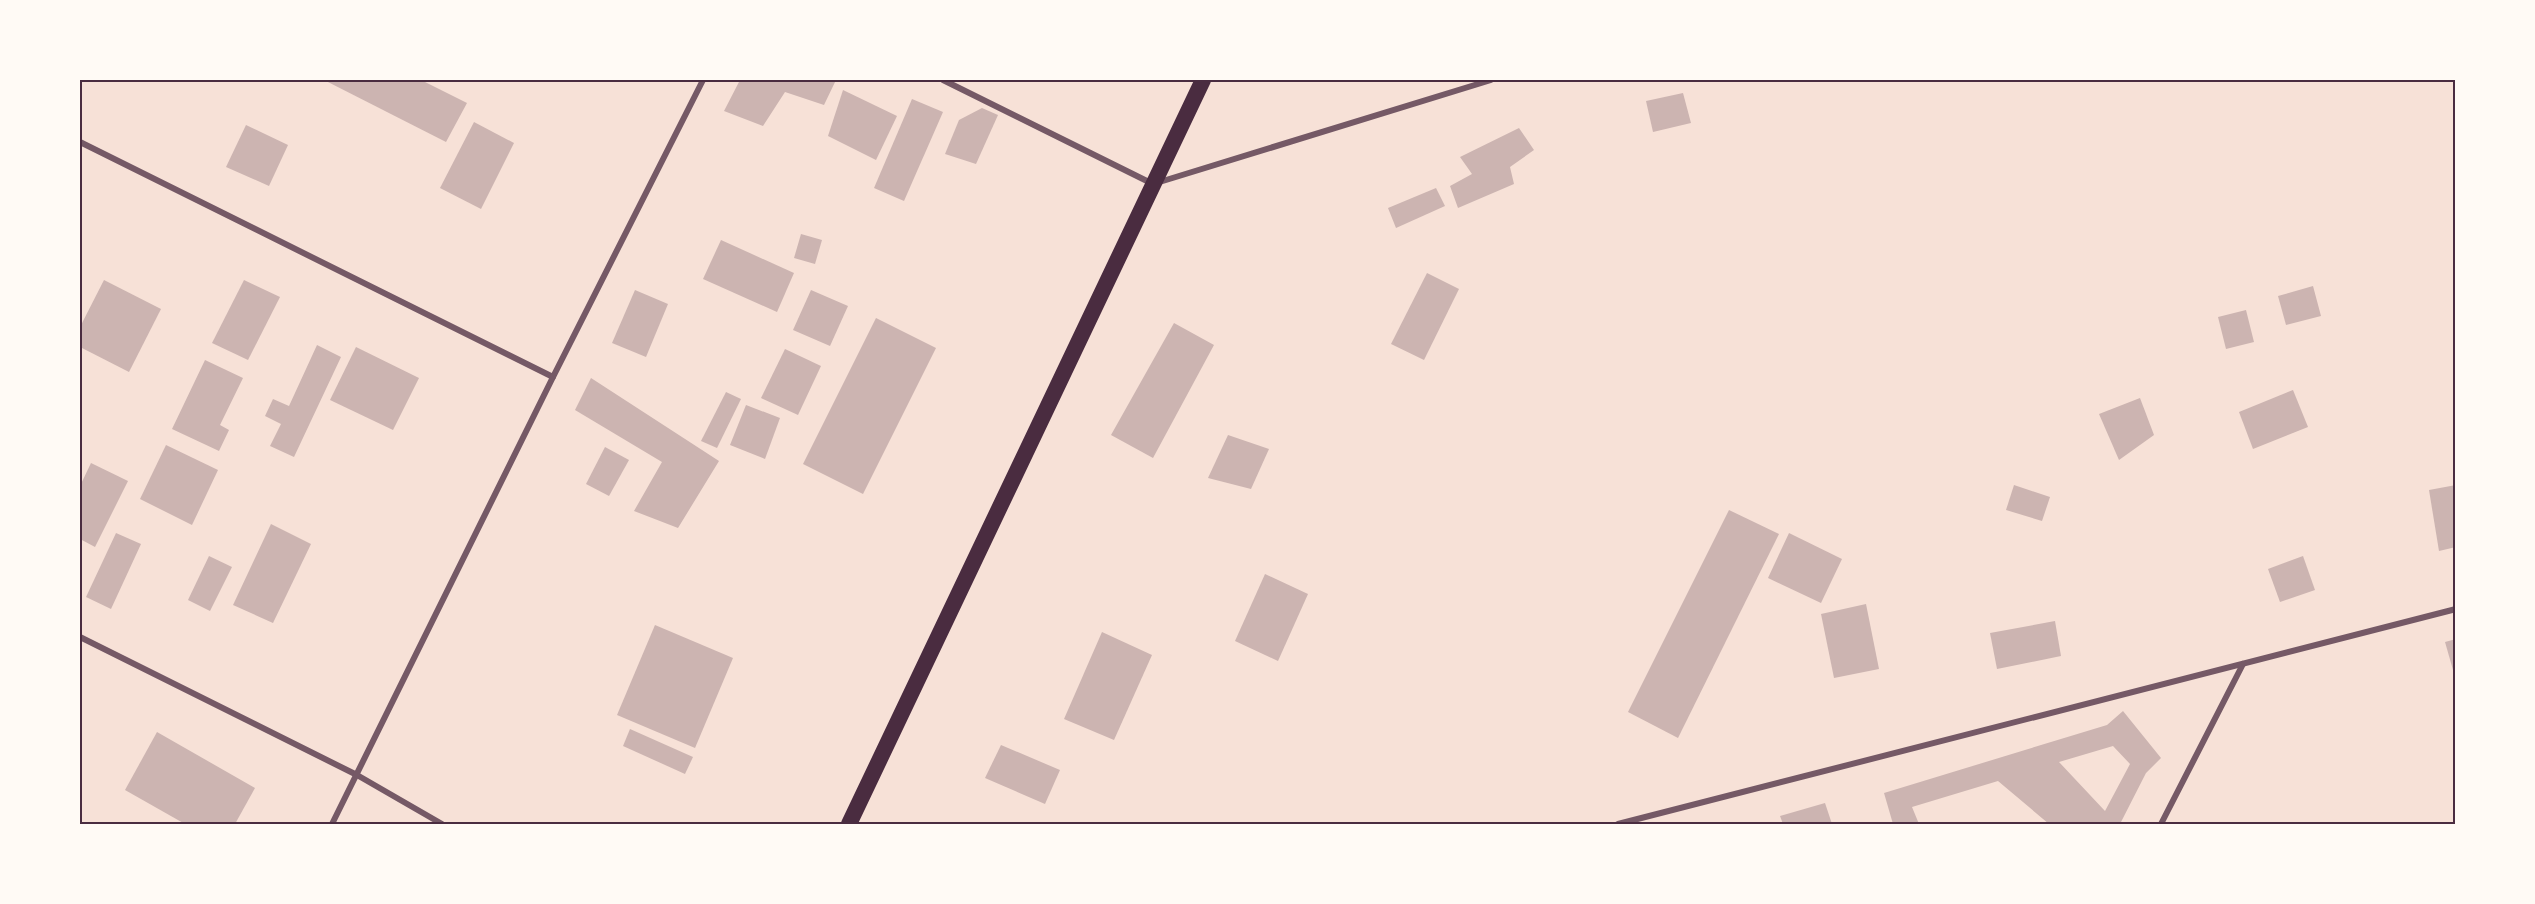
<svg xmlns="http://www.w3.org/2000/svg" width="2535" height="904" viewBox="0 0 2535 904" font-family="'Titillium Web',sans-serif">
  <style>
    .building { fill: #ccb4b1; fill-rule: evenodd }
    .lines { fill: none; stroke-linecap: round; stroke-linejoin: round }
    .minor { stroke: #755966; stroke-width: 6 }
    .trunk { stroke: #4a2c40; stroke-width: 16 }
    .neatline { fill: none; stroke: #4a2c40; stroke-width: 2 }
  </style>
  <rect width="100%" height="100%" fill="#f7e1d7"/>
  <!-- building -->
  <g class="building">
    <polygon points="324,80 421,80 467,103 446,142"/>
    <polygon points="740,80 836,80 824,105 785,92 763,126 724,111"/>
    <polygon points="843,90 897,116 876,160 828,136"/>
    <polygon points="1683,93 1691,123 1653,132 1646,101"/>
    <polygon points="912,99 943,112 904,201 874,188"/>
    <polygon points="982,108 998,115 976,164 945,154 959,120"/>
    <polygon points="474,122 514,143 481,209 440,188"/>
    <polygon points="246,125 288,145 269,186 226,167"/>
    <polygon points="1519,128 1534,150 1510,167 1514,184 1458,208 1450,186 1472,174 1460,157"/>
    <polygon points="1436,188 1445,206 1396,228 1388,208"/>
    <polygon points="801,234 822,240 815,264 794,258"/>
    <polygon points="721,240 794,273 777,312 703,279"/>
    <polygon points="1427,273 1459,289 1424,360 1391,344"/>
    <polygon points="104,280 161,309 129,372 80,347 80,327"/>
    <polygon points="244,280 280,297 248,360 212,343"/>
    <polygon points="2313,286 2321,316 2286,325 2278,296"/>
    <polygon points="635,290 668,304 646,357 612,343"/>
    <polygon points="811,290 848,306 830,346 793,330"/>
    <polygon points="2246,310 2254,342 2226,349 2218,317"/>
    <polygon points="876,318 936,348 863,494 803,464"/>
    <polygon points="1174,323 1214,345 1153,458 1111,435"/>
    <polygon points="317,345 341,357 294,457 270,446 281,424 265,416 273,399 289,406"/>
    <polygon points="356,347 419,378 393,430 330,400"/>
    <polygon points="785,349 821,366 798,415 761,398"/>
    <polygon points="205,360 243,378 220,425 229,430 219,451 172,429"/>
    <polygon points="591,378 719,461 678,528 634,511 662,462 575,410"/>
    <polygon points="2293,390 2308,427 2253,449 2239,412"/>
    <polygon points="726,392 741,399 717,448 701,441"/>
    <polygon points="2140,398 2154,435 2119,460 2099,414"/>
    <polygon points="746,405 780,418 765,459 730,445"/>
    <polygon points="1228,435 1269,449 1251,489 1208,478"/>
    <polygon points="166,445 218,470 192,525 140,499"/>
    <polygon points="605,447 629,460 609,496 586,484"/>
    <polygon points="91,463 128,481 95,547 80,539 80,486"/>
    <polygon points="2014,485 2050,497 2042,521 2006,510"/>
    <polygon points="2456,485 2456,547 2439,551 2429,490"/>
    <polygon points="1729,510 1779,534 1678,738 1628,712"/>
    <polygon points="271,524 311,544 273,623 233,605"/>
    <polygon points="116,533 141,544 111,609 86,597"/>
    <polygon points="1789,533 1842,559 1821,603 1768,578"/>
    <polygon points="209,556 232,567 210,611 188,600"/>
    <polygon points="2303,556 2315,590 2280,602 2268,569"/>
    <polygon points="1265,574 1308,594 1278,661 1235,641"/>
    <polygon points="1866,604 1879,669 1834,678 1821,614"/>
    <polygon points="2055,621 2061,656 1997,669 1990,633"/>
    <polygon points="655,625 733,658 695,748 617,715"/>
    <polygon points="1102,632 1152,655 1114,740 1064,719"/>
    <polygon points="2456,639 2456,677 2455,677 2445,642"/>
    <path d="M2123,711L2161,758L2146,773L2120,824H2049L1998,781L1912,807L1919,824H1893L1884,793L2107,725ZM2113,746L2130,764L2105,811L2059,762Z"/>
    <polygon points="630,729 693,757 685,774 623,746"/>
    <polygon points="157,732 255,788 235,824 185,824 125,790"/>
    <polygon points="1001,745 1060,770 1045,804 985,778"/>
    <polygon points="1825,803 1832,824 1783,824 1780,816"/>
  </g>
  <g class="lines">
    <!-- minor -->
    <g class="minor">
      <polyline points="943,80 1153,184 1491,80"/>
      <polyline points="80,142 553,377"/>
      <polyline points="80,637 357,775 442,824"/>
      <polyline points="332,824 553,377 703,80"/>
      <polyline points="1618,824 2456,609"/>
      <polyline points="2161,824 2243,664"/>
    </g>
    <!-- trunk -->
    <polyline class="trunk" points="849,824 1203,80"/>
  </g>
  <!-- border -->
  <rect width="2535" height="904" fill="none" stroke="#fffaf5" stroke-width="162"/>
  <rect x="81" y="81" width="2373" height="742" class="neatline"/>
</svg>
